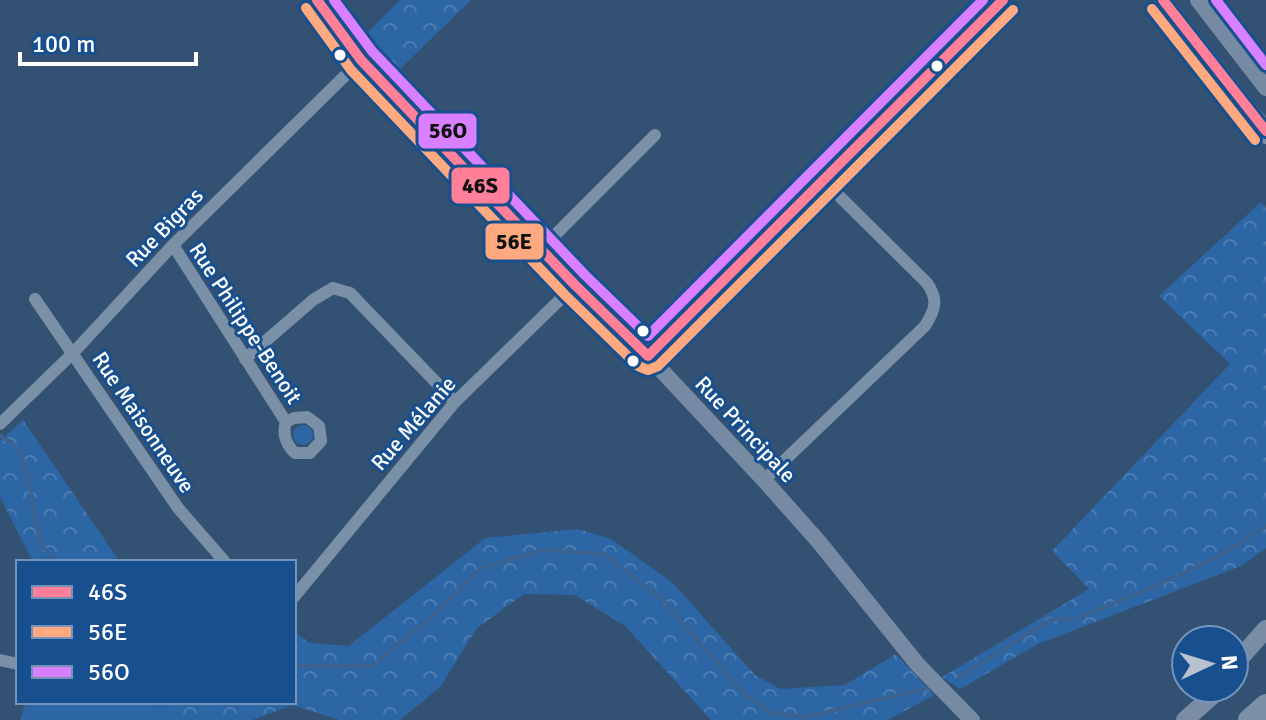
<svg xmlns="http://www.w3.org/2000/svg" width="1266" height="720" viewBox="0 0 1266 720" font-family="Signika,sans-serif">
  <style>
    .green { fill: #2c66a4 }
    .forest { fill: url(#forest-crowns) }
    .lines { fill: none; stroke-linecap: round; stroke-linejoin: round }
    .stream { stroke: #3c628f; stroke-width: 4 }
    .street { stroke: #7a90a7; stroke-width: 12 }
    .secondary { stroke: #768ba3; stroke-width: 16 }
    .primary { stroke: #7a8da5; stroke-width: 18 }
    .highway { stroke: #7b90a6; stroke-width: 22 }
    .bus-1-casing { stroke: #184f8e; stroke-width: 16 }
    .bus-2-casing { stroke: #184f8e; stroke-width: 16 }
    .bus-3-casing { stroke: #184f8e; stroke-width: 16 }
    .bus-1 { stroke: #ff8098; stroke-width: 10 }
    .bus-2 { stroke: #ffa980; stroke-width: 10 }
    .bus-3 { stroke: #d880ff; stroke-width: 10 }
    .bus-dot { fill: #fff; stroke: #184f8e; stroke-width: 3 }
    .labels { text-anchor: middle; stroke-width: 6; stroke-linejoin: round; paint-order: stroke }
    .street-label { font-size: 22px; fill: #fff; stroke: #184f8e }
    .line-badge { stroke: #184f8e; stroke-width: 3 }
    .pale-badge-label { font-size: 22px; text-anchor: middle; font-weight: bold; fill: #111 }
  </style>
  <defs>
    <pattern id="forest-crowns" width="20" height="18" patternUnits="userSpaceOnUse" patternTransform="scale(2)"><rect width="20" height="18" fill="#2c66a4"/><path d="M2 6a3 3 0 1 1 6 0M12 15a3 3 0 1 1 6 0" fill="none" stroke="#4c7db2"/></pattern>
  </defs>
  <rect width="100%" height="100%" fill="#335173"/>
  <!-- green -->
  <g class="green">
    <circle cx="303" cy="435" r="10"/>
    <polygon points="26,702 161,702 159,720 20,720"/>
  </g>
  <!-- forest -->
  <g class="forest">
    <polygon points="400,0 471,0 391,78 360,40"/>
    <polygon points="1261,202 1266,209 1266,548 1241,566 1038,644 960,689 942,677 1089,589 1052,551 1230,364 1159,296"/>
    <polygon points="23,420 120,562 33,562 0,497 0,441"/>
    <polygon points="578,529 611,539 673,583 755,675 780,689 845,685 896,654 934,695 888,720 711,720 625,626 575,595 524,594 477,628 440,687 400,720 339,720 293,705 252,720 159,720 161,702 294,702 294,632 310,643 349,646 485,538"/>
  </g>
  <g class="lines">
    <!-- stream -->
    <g class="stream">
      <path d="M0,435C6,440 16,444 19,451C36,483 29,539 55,562"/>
      <polyline points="294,666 372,666 434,615 481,568 543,550 604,554 661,598 744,694 771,713 806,717 928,688"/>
      <polyline points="959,677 1050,620 1075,619 1169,580 1219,556 1266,526"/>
    </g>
    <!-- street -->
    <g class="street">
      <path d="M173,245L286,422C282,433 286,445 295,453H310L321,441L319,426L307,417L294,418L286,422"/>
      <polyline points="541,249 655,135"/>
      <polyline points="35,299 178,508 225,562"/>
      <polyline points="245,359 313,300 333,288 350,293 455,402"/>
      <polyline points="0,424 73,353 173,245 361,60"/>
      <path d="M764,480L925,326C935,310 939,300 927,283L823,180"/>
      <polyline points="294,597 455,402 575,285"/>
      <polyline points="0,660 18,664"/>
    </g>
    <!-- secondary -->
    <g class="secondary">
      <polyline points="317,0 361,60 575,285 648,356 764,480 819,542 918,665 972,720"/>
      <polyline points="1163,0 1266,131"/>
      <polyline points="1198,0 1266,88"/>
      <polyline points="648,356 1003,0"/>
    </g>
    <!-- primary -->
    <g class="primary">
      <polyline points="1258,121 1266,135"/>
      <polyline points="1234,665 1266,629"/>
      <polyline points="1185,720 1221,688"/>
    </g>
    <!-- highway -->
    <polyline class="highway" points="1249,720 1266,705"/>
    <!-- bus-1 casing -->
    <g class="bus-1-casing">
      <g id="bus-1">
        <polyline points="317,0 361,60 575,285 648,356 1003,0"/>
        <polyline points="1163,0 1266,131"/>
      </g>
    </g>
    <!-- bus-2 casing -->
    <g class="bus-2-casing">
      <g id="bus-2">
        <polyline points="306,8 351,70 565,295 638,366 648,370 658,366 1013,10"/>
        <polyline points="1152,9 1255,140"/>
      </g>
    </g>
    <!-- bus-3 casing -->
    <g class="bus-3-casing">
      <g id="bus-3">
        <polyline points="334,0 372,51 585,275 648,336 983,0"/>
        <polyline points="1216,0 1266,65"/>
      </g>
    </g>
    <!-- bus-1 -->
    <use href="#bus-1" class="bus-1"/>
    <!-- bus-2 -->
    <use href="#bus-2" class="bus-2"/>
    <!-- bus-3 -->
    <use href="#bus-3" class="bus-3"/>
  </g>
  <!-- markers -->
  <g class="bus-dot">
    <circle cx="340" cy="55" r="7"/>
    <circle cx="937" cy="66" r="7"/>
    <circle cx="643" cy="331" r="7"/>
    <circle cx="633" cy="361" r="7"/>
  </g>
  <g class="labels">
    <!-- street labels -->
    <g class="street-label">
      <text transform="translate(164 227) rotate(-46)" y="8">Rue Bigras</text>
      <text transform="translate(246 323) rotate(57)" y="8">Rue Philippe-Benoit</text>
      <text transform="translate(144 422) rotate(56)" y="8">Rue Maisonneuve</text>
      <text transform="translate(413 423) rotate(-49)" y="8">Rue Mélanie</text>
      <text transform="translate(746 429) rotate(47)" y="8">Rue Principale</text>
    </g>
  </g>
  <g class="line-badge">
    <rect x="417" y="112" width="61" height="38" rx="8" fill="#d880ff"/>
    <rect x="450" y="166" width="61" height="39" rx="8" fill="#ff8098"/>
    <rect x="484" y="222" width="61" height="39" rx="8" fill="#ffa980"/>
  </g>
  <g class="pale-badge-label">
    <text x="448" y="138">56O</text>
    <text x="480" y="193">46S</text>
    <text x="514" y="249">56E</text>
  </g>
  <!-- legend -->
  <rect x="16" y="560" width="280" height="144" fill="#184f8e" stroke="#7495bb" stroke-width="2"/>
  <rect x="32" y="586" width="40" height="12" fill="#ff8098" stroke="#7495bb" stroke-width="2"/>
  <text x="88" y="600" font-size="24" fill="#ffffff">46S</text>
  <rect x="32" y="626" width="40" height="12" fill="#ffa980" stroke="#7495bb" stroke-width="2"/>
  <text x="88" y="640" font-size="24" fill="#ffffff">56E</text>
  <rect x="32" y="666" width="40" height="12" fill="#d880ff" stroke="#7495bb" stroke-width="2"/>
  <text x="88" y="680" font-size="24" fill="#ffffff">56O</text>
  <!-- north arrow -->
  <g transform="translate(1210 664) rotate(86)"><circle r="38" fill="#184f8e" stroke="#7495bb" stroke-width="2"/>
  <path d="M0-6L14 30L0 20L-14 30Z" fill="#b8c2ce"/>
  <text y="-12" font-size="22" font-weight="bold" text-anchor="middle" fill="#ffffff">N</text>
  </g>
  <!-- scale -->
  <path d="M20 52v12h176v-12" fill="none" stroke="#ffffff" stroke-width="4"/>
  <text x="32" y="52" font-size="24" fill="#ffffff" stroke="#184f8e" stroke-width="6" paint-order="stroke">100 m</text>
</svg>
